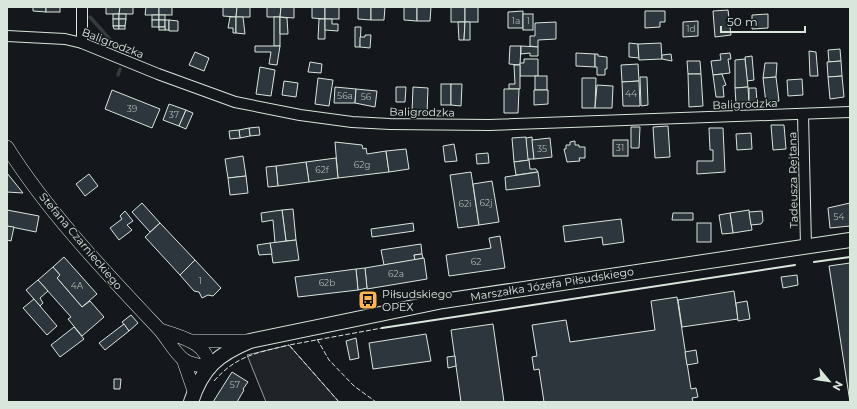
<svg xmlns="http://www.w3.org/2000/svg" width="857" height="409" viewBox="0 0 857 409" font-family="Montserrat,sans-serif">
  <style>
    .green { fill: #202428; stroke: #939e99 }
    .lines { fill: none; stroke-linecap: round; stroke-linejoin: round }
    .stream { stroke: #363b3e; stroke-width: 3.5 }
    .building { fill: #2c363c; stroke: #d8e6dc }
    .minor-casing { stroke: #d8e6dc; stroke-width: 12 }
    .tertiary-casing { stroke: #d8e6dc; stroke-width: 14 }
    .secondary-casing { stroke: #d8e6dc; stroke-width: 16 }
    .minor { stroke: #14181c; stroke-width: 10 }
    .tertiary { stroke: #14181c; stroke-width: 13 }
    .secondary { stroke: #14181c; stroke-width: 14 }
    .fence { stroke: #d8e6dc; stroke-width: 1; stroke-dasharray: 5 2; stroke-linecap: butt }
    .wall { stroke: #d8e6dc; stroke-width: 2 }
    .labels { text-anchor: middle; stroke-width: 3; stroke-linejoin: round; paint-order: stroke }
    .number-label { font-size: 9px; fill: #adbab4 }
    .street-label { font-size: 11px; fill: #d8e6dc; stroke: #14181c }
    .poi-label { font-size: 11px; fill: #d8e6dc; stroke: #14181c; text-anchor: start }
  </style>
  <rect width="100%" height="100%" fill="#14181c"/>
  <!-- green -->
  <polygon class="green" points="289,345 339,402 266,402 247,355"/>
  <g class="lines">
    <!-- stream -->
    <g class="stream">
      <polyline points="90,17 114,44 115,47"/>
      <polyline points="118,75 120,69"/>
    </g>
  </g>
  <!-- building -->
  <g class="building">
    <polygon points="33,7 46,7 46,12 33,11"/>
    <rect x="46" y="7" width="14" height="5"/>
    <polygon points="106,7 120,7 119,14 106,14"/>
    <polygon points="120,7 133,7 133,14 119,14"/>
    <polygon points="146,7 159,7 159,15 145,15"/>
    <rect x="159" y="7" width="13" height="8"/>
    <polygon points="223,7 237,7 236,17 223,16"/>
    <polygon points="237,7 250,7 250,17 236,17"/>
    <polygon points="267,7 281,7 280,17 267,17"/>
    <polygon points="281,7 294,7 294,18 280,17"/>
    <polygon points="312,7 325,7 325,19 312,18"/>
    <rect x="325" y="7" width="14" height="12"/>
    <polygon points="358,7 371,7 371,20 358,19"/>
    <polygon points="371,7 385,7 384,20 371,20"/>
    <polygon points="404,7 417,7 417,21 404,20"/>
    <polygon points="417,7 431,7 430,21 417,21"/>
    <rect x="451" y="7" width="14" height="15"/>
    <rect x="465" y="7" width="13" height="15"/>
    <polygon points="728,10 731,35 715,37 713,11"/>
    <polygon points="523,11 523,28 508,28 508,12"/>
    <polygon points="645,11 665,11 665,22 660,22 660,27 645,28"/>
    <rect x="113" y="14" width="6" height="5"/>
    <rect x="119" y="14" width="7" height="5"/>
    <rect x="523" y="14" width="10" height="16"/>
    <polygon points="768,14 768,28 752,29 752,15"/>
    <rect x="152" y="15" width="7" height="5"/>
    <rect x="159" y="15" width="6" height="5"/>
    <polygon points="230,17 236,17 236,33 233,33 233,28 228,28"/>
    <polygon points="236,17 243,17 245,34 236,33"/>
    <rect x="274" y="17" width="6" height="29"/>
    <polygon points="280,17 287,18 288,34 280,34"/>
    <rect x="113" y="19" width="6" height="7"/>
    <polygon points="119,19 126,19 125,26 119,26"/>
    <polygon points="319,19 325,19 325,39 318,39"/>
    <polygon points="325,19 332,19 332,24 338,24 338,31 325,30"/>
    <rect x="152" y="20" width="7" height="7"/>
    <rect x="159" y="20" width="6" height="7"/>
    <rect x="165" y="20" width="4" height="10"/>
    <polygon points="169,20 178,21 178,31 169,31"/>
    <polygon points="698,21 698,36 683,37 683,22"/>
    <polygon points="458,22 465,22 464,40 459,40"/>
    <polygon points="465,22 470,22 470,40 464,40"/>
    <polygon points="556,22 556,39 538,40 538,47 530,46 530,36 535,36 535,23"/>
    <polygon points="113,26 119,26 119,29 114,29"/>
    <rect x="119" y="26" width="6" height="3"/>
    <rect x="159" y="27" width="6" height="3"/>
    <polygon points="355,27 361,27 360,47 355,47"/>
    <polygon points="365,35 371,35 370,48 360,47 360,37 365,37"/>
    <polygon points="629,43 638,44 639,58 629,57"/>
    <polygon points="661,43 662,59 639,60 638,44"/>
    <polygon points="255,46 280,46 277,65 269,64 271,52 255,52"/>
    <polygon points="510,46 521,46 520,65 509,64"/>
    <polygon points="521,46 538,47 538,56 530,56 530,53 521,54"/>
    <polygon points="840,49 841,61 829,62 828,50"/>
    <polygon points="809,51 816,52 818,76 810,76"/>
    <polygon points="195,52 209,58 204,71 189,65"/>
    <polygon points="576,53 595,54 595,67 576,66"/>
    <polygon points="730,53 731,59 728,59 730,73 713,75 711,61 721,60 720,54"/>
    <polygon points="595,54 598,54 598,56 607,57 607,69 605,69 605,75 597,75 597,67 595,67"/>
    <polygon points="671,54 672,61 662,59 662,55"/>
    <polygon points="752,56 754,80 747,81 745,57"/>
    <polygon points="524,59 538,59 538,76 520,76 520,63 524,63"/>
    <polygon points="745,59 748,87 735,88 735,60"/>
    <polygon points="687,61 700,61 701,74 688,74"/>
    <polygon points="841,61 842,76 828,77 827,62"/>
    <polygon points="310,62 322,64 321,73 308,72"/>
    <polygon points="765,63 777,63 776,77 763,78"/>
    <polygon points="638,64 639,81 622,82 621,65"/>
    <polygon points="514,65 520,65 520,89 509,89 509,84 515,84"/>
    <polygon points="260,67 275,70 271,96 256,94"/>
    <polygon points="688,74 701,74 703,106 689,107"/>
    <polygon points="722,74 726,85 723,86 724,97 716,97 713,75"/>
    <rect x="535" y="76" width="12" height="14"/>
    <polygon points="842,76 844,97 830,99 828,77"/>
    <polygon points="640,77 647,77 648,105 641,106"/>
    <polygon points="776,77 779,101 766,103 763,78"/>
    <polygon points="318,78 333,80 329,106 315,104"/>
    <polygon points="582,78 596,78 595,108 582,108"/>
    <polygon points="802,79 803,95 788,96 787,80"/>
    <polygon points="284,81 298,83 296,97 282,95"/>
    <polygon points="639,81 640,106 623,106 622,82"/>
    <rect x="441" y="84" width="10" height="21"/>
    <polygon points="451,84 462,84 461,106 451,105"/>
    <polygon points="597,85 613,86 612,108 595,108"/>
    <polygon points="335,87 356,89 355,103 334,103"/>
    <polygon points="396,87 406,87 405,102 396,102"/>
    <polygon points="413,87 428,88 427,113 412,112"/>
    <polygon points="748,87 749,103 736,104 735,88"/>
    <polygon points="749,88 756,88 757,102 749,103"/>
    <polygon points="356,89 377,91 375,107 355,103"/>
    <polygon points="504,89 519,89 518,113 504,113"/>
    <polygon points="112,90 160,109 152,128 105,109"/>
    <polygon points="534,90 548,90 548,104 534,105"/>
    <polygon points="169,104 186,110 179,126 163,120"/>
    <polygon points="186,110 193,113 186,129 179,126"/>
    <polygon points="771,125 784,125 786,149 773,150"/>
    <polygon points="668,126 670,157 655,158 653,127"/>
    <polygon points="259,127 260,135 250,136 249,128"/>
    <polygon points="631,127 640,127 639,148 631,148"/>
    <polygon points="249,128 250,136 240,138 239,130"/>
    <polygon points="709,128 723,128 725,172 697,174 697,161 713,161 713,150 710,150"/>
    <polygon points="239,130 240,138 230,139 229,131"/>
    <polygon points="751,133 752,149 737,150 736,134"/>
    <polygon points="526,137 529,160 514,162 512,138"/>
    <polygon points="532,137 534,159 528,159 526,138"/>
    <polygon points="550,138 552,157 534,159 532,140"/>
    <rect x="613" y="140" width="15" height="16"/>
    <polygon points="575,141 575,145 579,145 579,147 585,147 585,158 579,158 580,161 567,162 564,149 566,149 566,145 570,145 570,142"/>
    <polygon points="335,142 362,145 363,149 366,148 367,154 386,151 389,172 338,178"/>
    <polygon points="454,144 457,161 445,162 443,146"/>
    <polygon points="406,149 409,169 389,172 386,151"/>
    <polygon points="488,153 489,163 477,164 476,154"/>
    <polygon points="243,156 246,176 228,178 225,159"/>
    <polygon points="336,158 338,178 309,182 306,162"/>
    <polygon points="529,160 530,169 536,169 538,172 516,175 514,162"/>
    <polygon points="306,162 309,182 278,186 276,166"/>
    <polygon points="276,166 278,186 268,187 266,167"/>
    <polygon points="471,172 479,225 458,228 450,175"/>
    <polygon points="538,172 540,186 506,190 505,177"/>
    <polygon points="7,173 23,193 7,192"/>
    <polygon points="89,174 98,186 85,196 76,184"/>
    <polygon points="246,176 248,193 230,195 228,178"/>
    <polygon points="492,181 499,222 479,225 473,184"/>
    <polygon points="142,203 160,223 150,232 132,212"/>
    <polygon points="850,203 850,226 830,228 828,208"/>
    <polygon points="293,209 296,240 286,241 282,210"/>
    <polygon points="7,210 39,216 36,232 7,226"/>
    <polygon points="282,210 286,241 275,243 273,220 262,222 261,213"/>
    <polygon points="749,210 752,230 733,233 730,213"/>
    <polygon points="125,211 133,221 127,225 132,230 119,240 110,228 122,219 120,216"/>
    <polygon points="762,211 763,221 761,224 751,225 749,212"/>
    <polygon points="673,213 693,213 693,220 672,220"/>
    <polygon points="730,213 733,233 722,234 719,215"/>
    <polygon points="621,219 624,242 603,245 602,237 565,242 563,226"/>
    <polygon points="160,223 195,260 180,275 145,237"/>
    <polygon points="413,223 414,231 372,237 371,229"/>
    <rect x="697" y="223" width="14" height="19"/>
    <polygon points="7,226 14,227 11,241 7,240"/>
    <polygon points="500,236 505,268 449,276 446,255 491,248 489,238"/>
    <polygon points="296,240 299,260 273,263 270,243"/>
    <polygon points="270,243 272,254 259,255 257,245"/>
    <polygon points="421,244 422,254 414,255 415,260 384,265 381,250"/>
    <polygon points="422,254 423,258 415,260 414,255"/>
    <polygon points="64,257 97,294 82,307 57,278 60,275 53,267"/>
    <polygon points="424,258 427,279 367,289 365,268"/>
    <polygon points="195,260 221,288 213,296 208,295 202,298 199,292 194,291 180,275"/>
    <polygon points="850,263 850,402 829,266"/>
    <polygon points="53,267 60,275 57,278 82,307 90,301 104,317 82,336 68,319 71,317 38,280"/>
    <polygon points="365,268 367,288 358,290 356,269"/>
    <polygon points="356,269 358,290 298,297 295,277"/>
    <polygon points="797,275 798,285 783,288 781,277"/>
    <polygon points="38,280 48,291 40,298 43,303 40,306 26,290"/>
    <polygon points="734,291 738,319 682,327 678,300"/>
    <polygon points="677,297 691,389 696,388 698,397 692,398 693,402 544,402 539,369 534,370 532,357 537,356 532,325 566,320 570,342 655,330 651,301"/>
    <polygon points="34,299 57,326 47,335 23,308"/>
    <polygon points="747,301 750,319 738,321 736,303"/>
    <polygon points="131,315 138,323 129,331 122,322"/>
    <polygon points="124,324 129,331 105,350 99,343"/>
    <polygon points="493,324 504,402 461,402 451,330"/>
    <polygon points="74,327 84,339 60,357 51,345"/>
    <polygon points="426,334 431,361 373,369 369,343"/>
    <polygon points="356,338 359,358 350,360 346,341"/>
    <polygon points="696,350 698,363 687,365 685,352"/>
    <polygon points="455,356 456,366 448,368 447,357"/>
    <polygon points="232,372 248,382 243,389 244,390 237,402 213,402"/>
    <polygon points="114,379 121,379 120,389 114,389"/>
  </g>
  <g class="lines">
    <!-- minor casing -->
    <g class="minor-casing">
      <g id="minor">
        <polyline points="7,36 65,39 82,43 158,74 235,102 300,115 352,122 390,124 489,125 850,112"/>
        <polyline points="82,43 82,7"/>
        <polyline points="803,114 806,246"/>
      </g>
    </g>
    <!-- tertiary casing -->
    <g class="tertiary-casing">
      <g id="tertiary">
        <path d="M7,147C47,211 107,274 159,329C168,339 173,351 184,360C192,365 201,366 210,367C206,341 182,338 161,330"/>
        <polyline points="192,341 250,341"/>
        <polyline points="183,359 194,391"/>
      </g>
    </g>
    <!-- secondary casing -->
    <g class="secondary-casing">
      <path id="secondary" d="M191,402C202,368 218,354 250,341L443,301L850,240"/>
    </g>
    <!-- minor -->
    <use href="#minor" class="minor"/>
    <!-- tertiary -->
    <use href="#tertiary" class="tertiary"/>
    <!-- secondary -->
    <use href="#secondary" class="secondary"/>
    <!-- fence -->
    <g class="fence">
      <polyline points="317,339 329,360 354,386 376,402"/>
      <path d="M214,381C237,355 257,353 289,345"/>
      <polyline points="339,402 289,345 382,328"/>
    </g>
    <!-- wall -->
    <g class="wall">
      <polyline points="814,262 850,257"/>
      <polyline points="382,328 795,265"/>
    </g>
  </g>
  <!-- icons -->
  <defs>
    <g id="bus-square" transform="scale(1)"><rect x="-9" y="-9" width="18" height="18" rx="4" fill="#ffb74d" stroke="#14181c"/><path d="M-5-6H5V4H4V6H2V4H-2V6H-4V4H-5ZM-3.5-4V0h7V-4ZM-3.5 1.2v1.5H-2V1.2ZM2 1.2v1.5H3.5V1.2Z" fill="#111"/></g>
  </defs>
  <g fill-rule="evenodd">
    <use href="#bus-square" x="368" y="300"/>
  </g>
  <g class="labels">
    <!-- number labels -->
    <g class="number-label">
      <text x="516" y="24">1a</text>
      <text x="528" y="24">1</text>
      <text x="691" y="32">1d</text>
      <text x="631" y="97">44</text>
      <text x="345" y="99">56a</text>
      <text x="366" y="100">56</text>
      <text x="132" y="112">39</text>
      <text x="174" y="118">37</text>
      <text x="620" y="151">31</text>
      <text x="542" y="152">35</text>
      <text x="362" y="168">62g</text>
      <text x="322" y="173">62f</text>
      <text x="486" y="206">62j</text>
      <text x="465" y="207">62i</text>
      <text x="839" y="220">54</text>
      <text x="476" y="265">62</text>
      <text x="396" y="277">62a</text>
      <text x="200" y="284">1</text>
      <text x="327" y="286">62b</text>
      <text x="77" y="289">4A</text>
      <text x="235" y="388">57</text>
    </g>
    <!-- street labels -->
    <g class="street-label">
      <text transform="translate(113 43) rotate(21)" y="4">Baligrodzka</text>
      <text transform="translate(745 104) rotate(-2)" y="4">Baligrodzka</text>
      <text transform="translate(422 112) rotate(1)" y="4">Baligrodzka</text>
      <text transform="translate(793 180) rotate(-91)" y="4">Tadeusza Rejtana</text>
      <text transform="translate(81 241) rotate(50)" y="4">Stefana Czarnieckiego</text>
      <text transform="translate(552 284) rotate(-9)" y="4">Marszałka Józefa Piłsudskiego</text>
    </g>
    <!-- poi labels -->
    <g class="poi-label">
      <text x="382" y="298">Piłsudskiego<tspan x="382" dy="13">OPEX</tspan></text>
    </g>
  </g>
  <!-- border -->
  <rect width="857" height="409" fill="none" stroke="#d8e6dc" stroke-width="16"/>
  <!-- north arrow -->
  <g transform="translate(829 381) rotate(119)" stroke="#14181c" stroke-width="3" paint-order="stroke">
  <path d="M0-3L7 15L0 10L-7 15Z" fill="#d8e6dc"/>
  <text y="-6" font-size="11" font-weight="bold" text-anchor="middle" fill="#d8e6dc">N</text>
  </g>
  <!-- scale -->
  <path d="M721 26v6h84v-6" fill="none" stroke="#d8e6dc" stroke-width="2"/>
  <text x="727" y="26" font-size="12" fill="#d8e6dc" stroke="#14181c" stroke-width="3" paint-order="stroke">50 m</text>
</svg>
